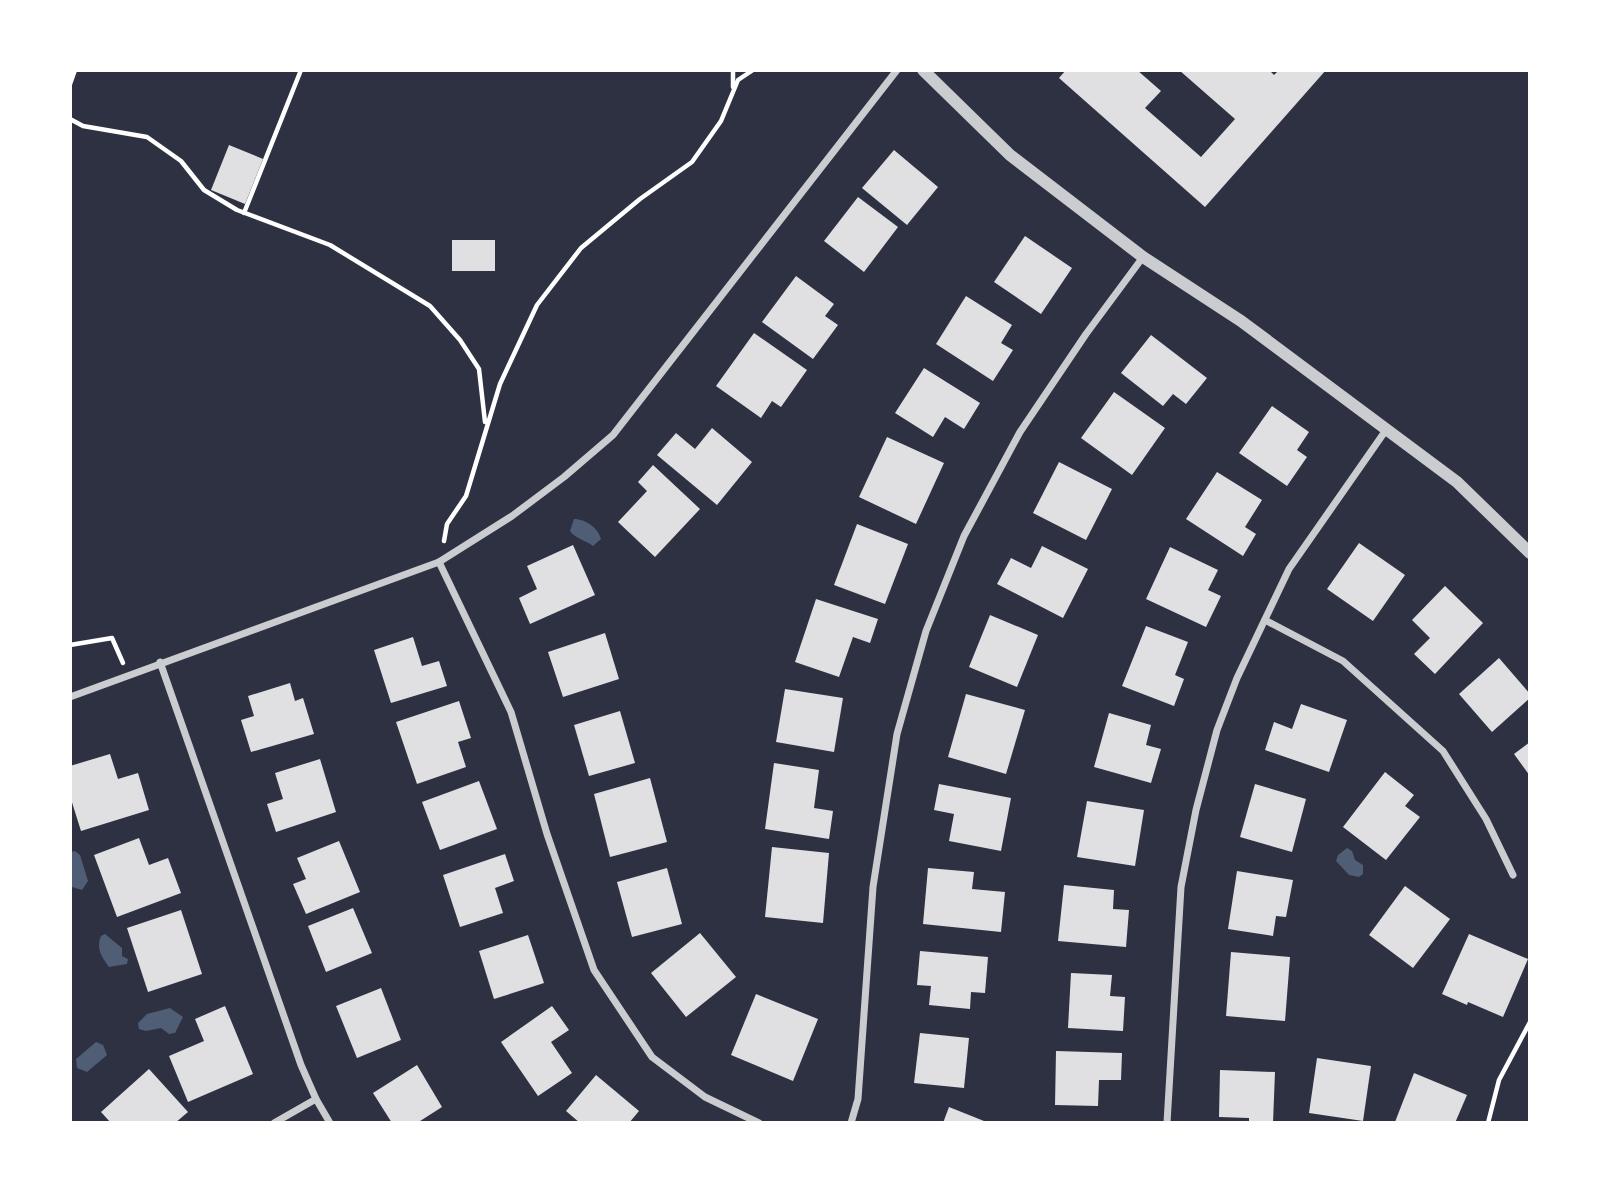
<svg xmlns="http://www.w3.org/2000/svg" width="1600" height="1193" viewBox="0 0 1600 1193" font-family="'Asap Condensed',sans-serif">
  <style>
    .water { fill: #4f5d75 }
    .building { fill: #e0e0e3 }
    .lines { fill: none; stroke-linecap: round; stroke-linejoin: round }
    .path { stroke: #fff; stroke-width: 4.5 }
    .minor { stroke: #caccd0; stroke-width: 7 }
    .tertiary { stroke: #caccd0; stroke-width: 12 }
  </style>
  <rect width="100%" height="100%" fill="#2d3142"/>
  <!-- water -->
  <g class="water">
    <path d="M574,519C586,519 598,528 601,539L593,546C587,541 574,538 570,531Z"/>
    <polygon points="1347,848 1352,851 1355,860 1363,865 1363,874 1359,877 1349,875 1336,861 1338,855"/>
    <polygon points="75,851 80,855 88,881 82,890 72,887 70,852"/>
    <path d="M105,934L122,948V956L128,959L127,964L109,967C101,956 96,948 101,936Z"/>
    <polygon points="170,1008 183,1017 175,1033 169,1034 161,1028 146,1031 139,1029 138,1023 147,1014"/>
    <polygon points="96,1042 103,1045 107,1055 87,1072 77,1068 76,1059"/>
  </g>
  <!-- building -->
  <g class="building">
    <polygon points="1066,70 1137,70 1161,91 1145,108 1201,157 1235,119 1179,70 1269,70 1274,75 1279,70 1326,70 1205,207 1059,78"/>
    <polygon points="229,145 263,159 245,204 211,190"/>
    <polygon points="894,150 938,187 907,225 862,188"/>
    <polygon points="858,197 898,227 864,272 824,241"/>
    <polygon points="1025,236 1072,268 1041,314 994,282"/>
    <rect x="452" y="240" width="43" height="31"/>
    <polygon points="796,276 834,304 825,316 838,325 813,359 762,322"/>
    <polygon points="966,296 1012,325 1001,343 1013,350 993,381 936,344"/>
    <polygon points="754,333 807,370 781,407 772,401 761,418 716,386"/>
    <polygon points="1151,335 1207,378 1186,404 1173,394 1163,406 1121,373"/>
    <polygon points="924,368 980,403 964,429 945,417 933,437 895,413"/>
    <polygon points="1114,392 1165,428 1132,475 1081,438"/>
    <polygon points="1272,406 1309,432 1297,450 1307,457 1287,486 1239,453"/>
    <polygon points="712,428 752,462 717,505 657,455 676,433 695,449"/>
    <polygon points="887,437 944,463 916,524 859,497"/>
    <polygon points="1059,462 1112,489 1086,540 1033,513"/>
    <polygon points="653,465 700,509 655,557 618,522 647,491 638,482"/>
    <polygon points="1217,472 1262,500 1245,527 1256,534 1243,556 1186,519"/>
    <polygon points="857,524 908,544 885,604 834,585"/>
    <polygon points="1359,543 1405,575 1373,621 1327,589"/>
    <polygon points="573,545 595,595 530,624 519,598 537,589 527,566"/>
    <polygon points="1042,546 1088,569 1063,618 997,584 1011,558 1031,568"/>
    <polygon points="1170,547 1218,570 1208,590 1221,596 1206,627 1146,599"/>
    <polygon points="1445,586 1483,623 1435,674 1414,654 1430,638 1412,620"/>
    <polygon points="816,599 878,619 870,643 853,637 839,677 795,662"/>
    <polygon points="990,615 1038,635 1017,687 969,667"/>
    <polygon points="1146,626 1188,642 1175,675 1184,679 1174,706 1122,686"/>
    <polygon points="605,633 619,679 563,697 548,652"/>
    <polygon points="413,637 422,666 439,661 447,686 391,703 374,650"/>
    <polygon points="1499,658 1530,694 1530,698 1492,732 1459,694"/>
    <polygon points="290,683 295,701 303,698 314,734 251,752 241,720 254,716 248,696"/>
    <polygon points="785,689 843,698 834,752 776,742"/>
    <polygon points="966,694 1025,710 1006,774 948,757"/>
    <polygon points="459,701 471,738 458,742 466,767 417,784 396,722"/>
    <polygon points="1301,704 1347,720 1329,772 1265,750 1274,722 1292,729"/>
    <polygon points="620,711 635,763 589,776 574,725"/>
    <polygon points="1109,713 1151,725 1146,745 1161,749 1151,783 1094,767"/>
    <polygon points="1530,742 1530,776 1514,754"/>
    <polygon points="110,754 118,779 138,773 149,810 81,831 70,796 70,766"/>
    <polygon points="320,759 336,812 276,832 267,804 283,799 275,773"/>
    <polygon points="774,763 819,770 814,808 833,811 829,839 765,829"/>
    <polygon points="1385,772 1414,795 1405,806 1420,817 1386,860 1343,827"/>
    <polygon points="650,778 667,842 610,857 594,794"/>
    <polygon points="479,781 497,829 440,850 422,802"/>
    <polygon points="939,784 1011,798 1001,851 949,841 954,814 934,810"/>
    <polygon points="1255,784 1306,799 1292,852 1240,837"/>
    <polygon points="1087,801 1144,810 1135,866 1077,857"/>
    <polygon points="139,838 149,865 168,858 181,893 117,917 94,855"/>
    <polygon points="339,841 360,892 306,914 293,884 306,879 297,858"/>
    <polygon points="772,847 829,853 823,923 765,917"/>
    <polygon points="505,854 514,881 495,888 503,913 460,927 443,875"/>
    <polygon points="667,868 682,924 632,937 617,882"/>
    <polygon points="928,868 974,872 972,889 1005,892 1001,932 923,924"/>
    <polygon points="1237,871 1293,880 1286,917 1276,916 1273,936 1228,929"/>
    <polygon points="1064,885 1114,890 1113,909 1129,910 1126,947 1058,941"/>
    <polygon points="1405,886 1450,919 1413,968 1369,935"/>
    <polygon points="353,908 372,953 326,972 308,926"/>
    <polygon points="181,910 202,974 148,992 127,928"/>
    <polygon points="700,933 736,977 686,1017 651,973"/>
    <polygon points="1469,934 1528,959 1503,1017 1468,1002 1467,1005 1442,994"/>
    <polygon points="528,935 544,983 494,999 479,951"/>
    <polygon points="920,951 988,957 985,993 971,992 970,1009 929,1005 931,986 917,985"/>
    <polygon points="1231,952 1290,957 1285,1021 1226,1016"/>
    <polygon points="1071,973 1112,975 1110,996 1125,997 1123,1031 1068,1028"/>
    <polygon points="381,988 401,1040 357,1058 336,1006"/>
    <polygon points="756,994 818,1019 793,1081 731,1055"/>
    <polygon points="225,1006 253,1074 188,1102 169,1056 204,1041 195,1019"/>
    <polygon points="552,1006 569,1030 551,1042 572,1073 538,1096 501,1042"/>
    <polygon points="920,1033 969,1038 964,1088 914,1083"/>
    <polygon points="1056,1051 1122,1053 1121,1080 1099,1080 1098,1106 1055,1105"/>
    <polygon points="1317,1058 1371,1066 1363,1121 1309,1113"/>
    <polygon points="417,1065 442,1107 417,1123 392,1123 373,1093"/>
    <polygon points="149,1069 188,1112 175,1123 111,1123 101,1112"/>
    <polygon points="1220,1070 1275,1072 1273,1123 1249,1123 1249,1118 1219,1117"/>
    <polygon points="1414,1073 1467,1095 1455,1123 1395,1122"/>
    <polygon points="596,1075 639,1111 629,1123 580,1123 566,1111"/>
    <polygon points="949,1107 989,1123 943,1123"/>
  </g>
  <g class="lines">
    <!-- path -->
    <g class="path">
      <polyline points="70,84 75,70"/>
      <polyline points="733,87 733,70"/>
      <polyline points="70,119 83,126 147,137 181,161 204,190 237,210 330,245 430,306 460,340 479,369 485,422"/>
      <polyline points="244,213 301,70"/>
      <polyline points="444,541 447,524 466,496 500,384 537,305 581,248 640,199 692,162 721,121 738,80 753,70"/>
      <polyline points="70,645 112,638 123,663"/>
      <polyline points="1488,1123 1499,1080 1530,1022"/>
    </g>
    <!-- minor -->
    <g class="minor">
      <polyline points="439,562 511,712 547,834 594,970 652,1057 705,1097 759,1123"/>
      <polyline points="1265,620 1343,661 1443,751 1486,819 1513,875"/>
      <polyline points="160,662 301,1065 316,1099 330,1123"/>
      <polyline points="70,697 439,562 512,516 564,477 613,435 897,70"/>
      <polyline points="274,1123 316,1099"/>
      <polyline points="851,1123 858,1099 873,887 897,734 926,631 964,536 1020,432 1086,334 1143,257"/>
      <polyline points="1167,1123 1181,887 1196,810 1217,730 1237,678 1289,569 1386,430"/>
    </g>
    <!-- tertiary -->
    <polyline class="tertiary" points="923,70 1010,155 1143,257 1241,321 1457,482 1530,553"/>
  </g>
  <!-- border -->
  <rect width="1600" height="1193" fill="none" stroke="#ffffff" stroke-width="144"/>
</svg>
